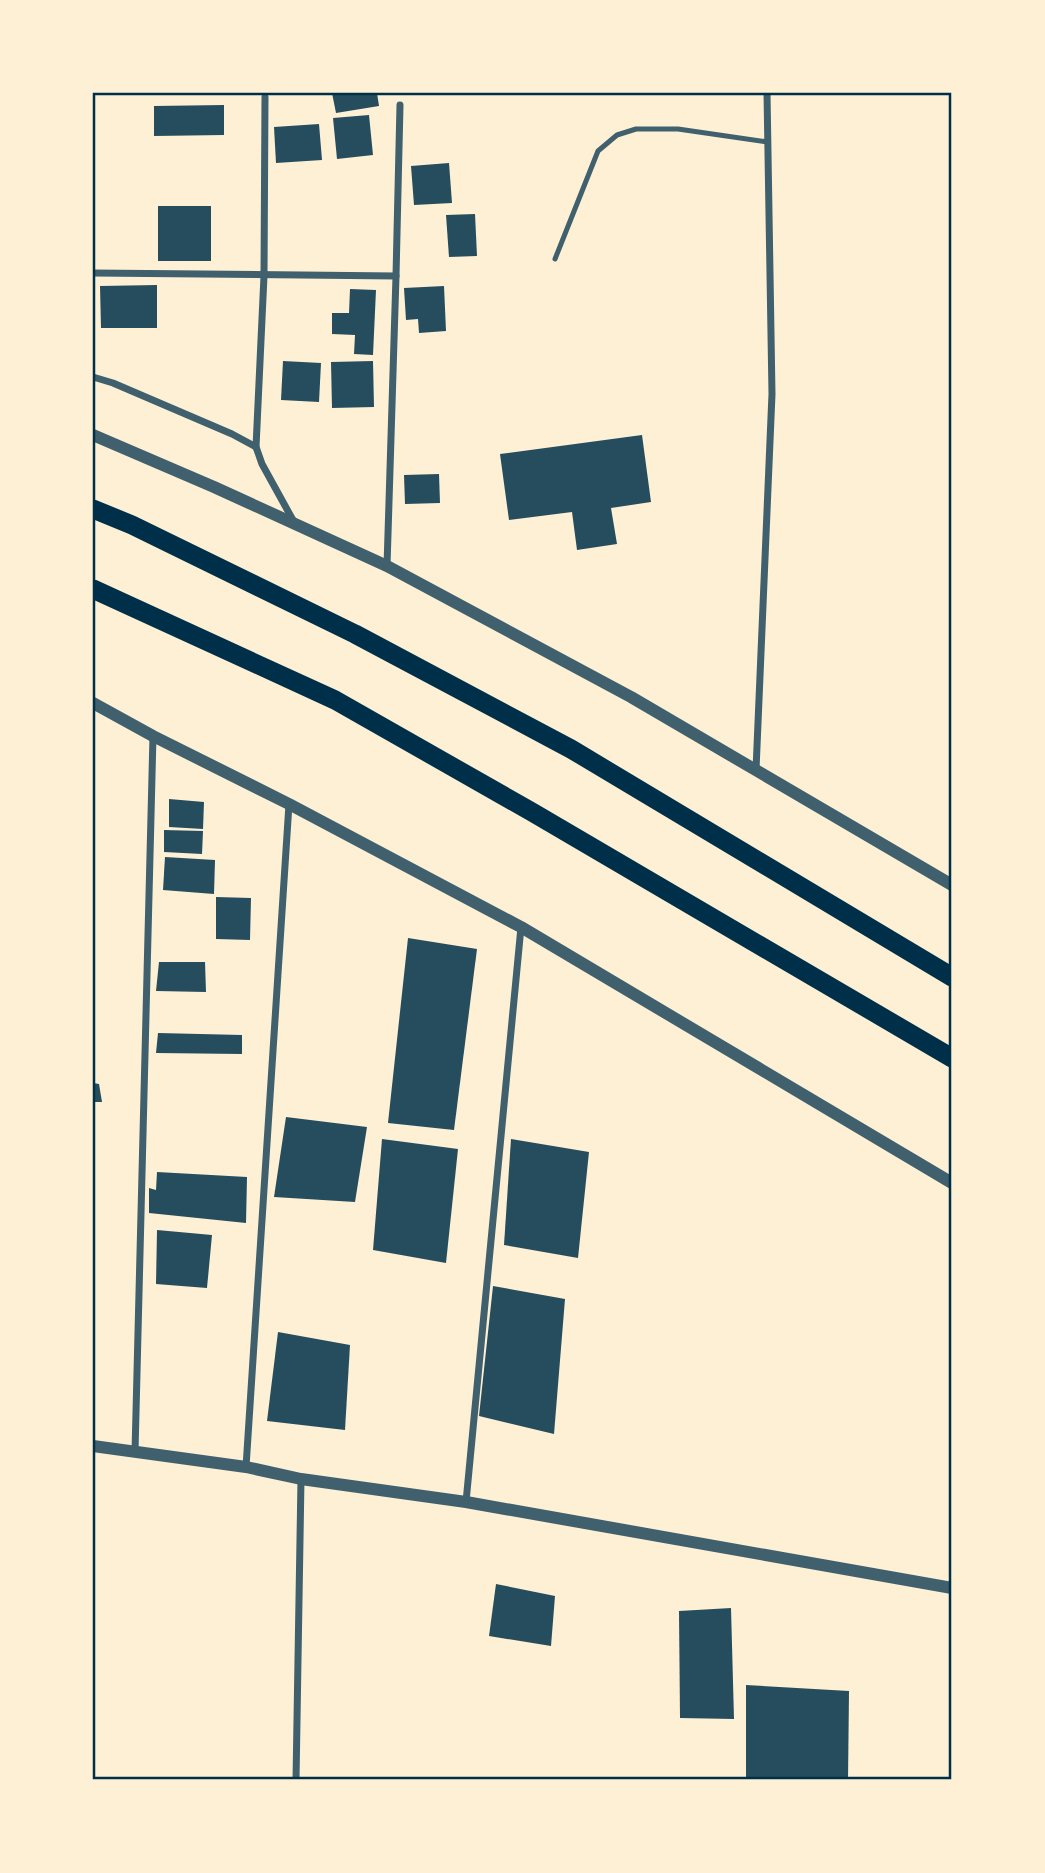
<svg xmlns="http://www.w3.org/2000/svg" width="1045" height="1873" viewBox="0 0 1045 1873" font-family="'Roboto Serif',serif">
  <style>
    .building { fill: #264d5e }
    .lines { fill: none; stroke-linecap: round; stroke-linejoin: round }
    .service { stroke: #3f606c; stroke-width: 5 }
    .minor { stroke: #3f606c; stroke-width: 7 }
    .tertiary { stroke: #3f606c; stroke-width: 12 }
    .trunk { stroke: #003049; stroke-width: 19 }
    .neatline { fill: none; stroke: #003049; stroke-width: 2.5 }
  </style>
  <rect width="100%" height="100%" fill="#fdf0d5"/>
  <!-- building -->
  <g class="building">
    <polygon points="332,93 377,93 379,106 336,113"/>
    <polygon points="224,105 224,135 154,136 154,106"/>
    <polygon points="369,115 373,155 337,159 333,118"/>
    <polygon points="319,124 322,160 276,163 274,127"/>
    <polygon points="449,163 452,203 414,205 411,166"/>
    <rect x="158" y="206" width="53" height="55"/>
    <polygon points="475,214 477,256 449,257 446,215"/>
    <polygon points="157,285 157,328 101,328 100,286"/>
    <polygon points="444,286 446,331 419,333 418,319 406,320 404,288"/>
    <polygon points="350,289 376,290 373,355 354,354 355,335 332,334 332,313 349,313"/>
    <polygon points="283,361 321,363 319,402 281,400"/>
    <polygon points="373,361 374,407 332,408 331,362"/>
    <polygon points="642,435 651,502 611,508 617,544 577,550 572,512 509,520 500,454"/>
    <polygon points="439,474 440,503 405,504 404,475"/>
    <polygon points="169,799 204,802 203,829 169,827"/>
    <polygon points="164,830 203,831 202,854 164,852"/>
    <polygon points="165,857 215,860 214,894 163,890"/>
    <polygon points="216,897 251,898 250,940 216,939"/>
    <polygon points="408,938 477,949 454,1130 388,1123"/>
    <polygon points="159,962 205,962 206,992 156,991"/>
    <polygon points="158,1033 242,1035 242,1054 156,1053"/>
    <polygon points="93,1083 99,1084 102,1102 93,1102"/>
    <polygon points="286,1117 367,1127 355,1202 274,1197"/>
    <polygon points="382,1139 458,1149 446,1263 373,1250"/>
    <polygon points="511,1139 589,1152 578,1258 504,1245"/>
    <polygon points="157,1172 247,1177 246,1223 149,1213 149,1188 156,1190"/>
    <polygon points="157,1230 212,1235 207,1288 156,1284"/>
    <polygon points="493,1286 565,1299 554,1434 479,1416"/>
    <polygon points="278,1332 350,1345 345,1430 267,1421"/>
    <polygon points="496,1584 555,1596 551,1646 489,1636"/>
    <polygon points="731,1608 734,1719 680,1718 679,1611"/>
    <polygon points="746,1685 849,1691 848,1780 746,1780"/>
  </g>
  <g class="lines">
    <!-- service -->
    <polyline class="service" points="555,259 598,151 617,135 636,129 678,129 768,142"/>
    <!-- minor -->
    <g class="minor">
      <polyline points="93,273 396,276"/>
      <polyline points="93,377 113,383 232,434 256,447 262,464 294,522"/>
      <polyline points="256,447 264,276 265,97"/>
      <polyline points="387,566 396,276 400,105"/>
      <polyline points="756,770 772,394 767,93"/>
      <polyline points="135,1452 153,736"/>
      <polyline points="246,1467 289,804"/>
      <polyline points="466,1502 521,927"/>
      <polyline points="296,1780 301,1479"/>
    </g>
    <!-- tertiary -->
    <g class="tertiary">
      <polyline points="93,435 214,487 387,566 631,697 952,885"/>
      <polyline points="93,703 153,736 289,804 521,927 952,1183"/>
      <polyline points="93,1446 246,1467 301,1479 466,1502 952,1588"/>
    </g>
    <!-- trunk -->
    <g class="trunk">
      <polyline points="93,509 132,525 355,634 571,749 952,977"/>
      <polyline points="93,589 335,700 532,812 952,1058"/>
    </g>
  </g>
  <!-- border -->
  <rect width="1045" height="1873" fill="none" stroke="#fdf0d5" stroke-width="189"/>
  <rect x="94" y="94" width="856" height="1684" class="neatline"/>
</svg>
